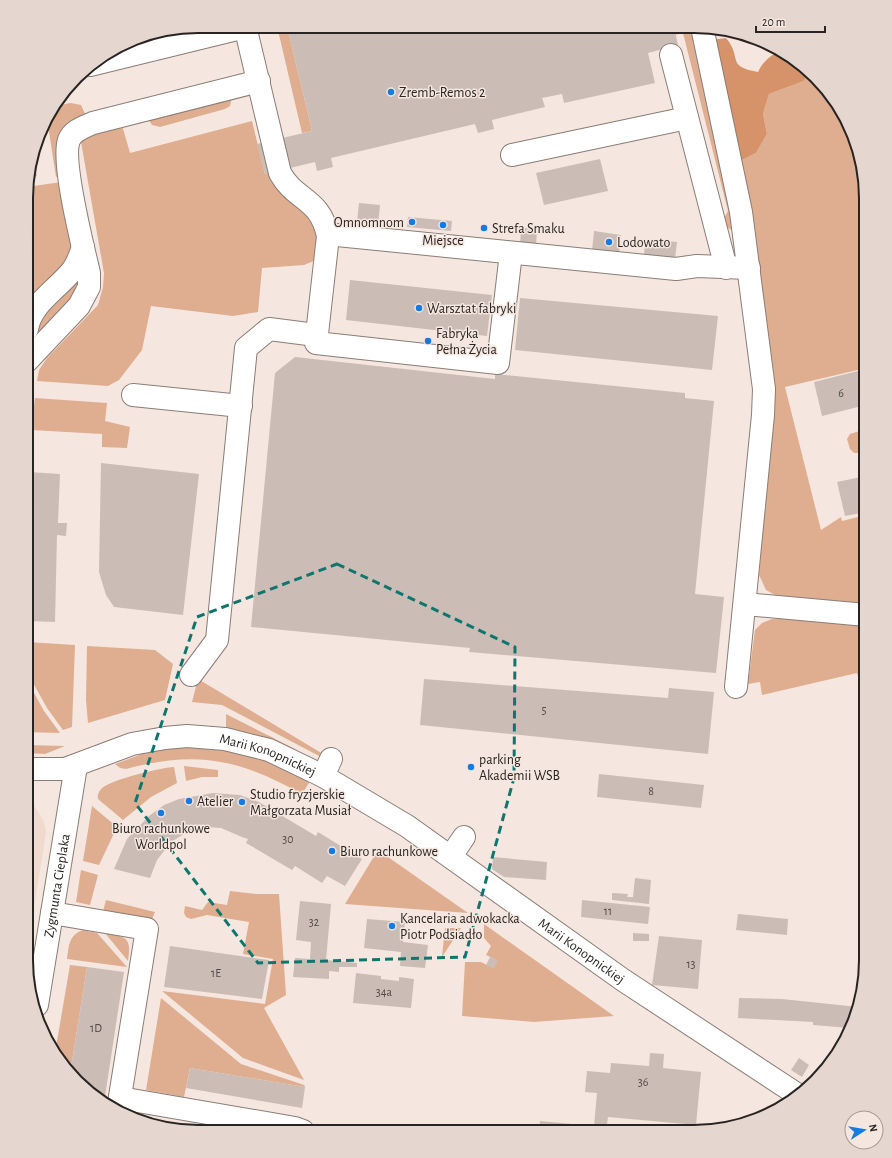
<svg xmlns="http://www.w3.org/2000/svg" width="892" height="1158" viewBox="0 0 892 1158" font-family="'Alegreya Sans',sans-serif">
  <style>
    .built { fill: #efdacd }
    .green { fill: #dfad8f }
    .forest { fill: #d6936a }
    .building { fill: #cbbdb5 }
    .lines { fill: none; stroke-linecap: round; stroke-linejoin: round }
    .minor-casing { stroke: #8a7d76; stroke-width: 24 }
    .minor { stroke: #fff; stroke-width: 22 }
    .marked { fill: none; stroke: #0f766e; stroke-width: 3; stroke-dasharray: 8 5; stroke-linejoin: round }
    .poi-dot { fill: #157be3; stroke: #f5e7df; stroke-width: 1.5 }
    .labels { text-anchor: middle; stroke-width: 3; stroke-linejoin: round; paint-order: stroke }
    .number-label { font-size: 12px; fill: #524a46 }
    .poi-label { font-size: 14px; fill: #292421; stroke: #f5e7df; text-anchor: start }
    .street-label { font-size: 14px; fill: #292421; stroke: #f5e7df }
    .rim { fill: none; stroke: #292421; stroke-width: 2 }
  </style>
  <rect width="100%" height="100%" fill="#f5e7df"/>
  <!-- built -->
  <g class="built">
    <polygon points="26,799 33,804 39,813 44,822 46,833 26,958"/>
    <polygon points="159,1119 225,1131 176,1131 158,1124"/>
  </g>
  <!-- green -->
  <g class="green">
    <polygon points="277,26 287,26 312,131 302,133"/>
    <polygon points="674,27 695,27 737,233 728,228 723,220 728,211 683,33 675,35"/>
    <polygon points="808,71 823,85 844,116 866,211 866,368 785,387 821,530 841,517 842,521 866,515 866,604 775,595 766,590 759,575 775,398 774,385 738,162 756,153 767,134 763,114 769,94 804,81"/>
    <polygon points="232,97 230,106 225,109 160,127 152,125 148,119"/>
    <path d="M71,103L81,105L86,116L60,176L56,177L47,119C51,107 59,105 71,103Z"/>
    <polygon points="252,121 265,174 270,172 310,216 317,233 316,260 304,265 262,268 258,312 233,316 151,306 142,350 119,380 108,386 37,381 39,370 47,358 98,305 103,287 104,273 81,142 92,133 122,125 130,153"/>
    <polygon points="61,182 74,249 70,262 27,310 27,187"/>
    <polygon points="78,274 80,293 32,340 34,323"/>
    <polygon points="35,398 107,403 105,421 130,427 127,448 102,447 102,434 31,430"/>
    <polygon points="866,429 866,453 854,453 850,449 847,439 850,434"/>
    <polygon points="772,619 786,619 866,626 866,681 860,683 857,673 762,695 760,682 748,684 755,630 762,623"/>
    <polygon points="27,642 75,645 72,727 63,730 47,708 27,672"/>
    <polygon points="87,646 155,650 173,664 165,700 88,723 86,700"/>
    <polygon points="198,679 323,754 321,757 222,705 192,702"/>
    <polygon points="27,680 44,711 60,733 26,732"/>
    <polygon points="226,714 299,751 261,736 226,728"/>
    <polygon points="26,745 65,746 45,754 26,753"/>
    <path d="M181,747L229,751L256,756L310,781L302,794C239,759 196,750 126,769L120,768L115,764L156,749Z"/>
    <polygon points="184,766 218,770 218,777 202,777 186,781"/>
    <path d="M174,767L177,783L151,797L123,820L98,799C97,795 99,791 102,788C114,779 159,768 174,767Z"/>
    <polygon points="92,806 117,827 99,865 83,861"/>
    <polygon points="378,850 468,913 345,904"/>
    <polygon points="81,870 98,875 90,905 76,902"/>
    <polygon points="230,891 256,894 279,894 286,995 264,1008 304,1080 243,1058 162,991 265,1004 273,959 243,954 249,922 207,915 191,919 186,917 184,913 185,906 202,910 208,902 227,905"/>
    <polygon points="106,900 155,912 152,919 147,921 102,915"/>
    <polygon points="484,924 614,1016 534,1022 462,1016 465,962 481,962 493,968 497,960 486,955 491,946 484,938"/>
    <polygon points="445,928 461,928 442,957"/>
    <path d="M83,930L97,933L127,967L67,959C69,945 69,935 83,930Z"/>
    <path d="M105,933C126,937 132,937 128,961Z"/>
    <polygon points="70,965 87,967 70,1074 55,1053"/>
    <polygon points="161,998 241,1064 304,1085 305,1087 190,1068 184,1097 146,1090"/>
  </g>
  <!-- forest -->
  <path class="forest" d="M726,38C743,58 725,66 758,72C763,62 769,56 780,51L790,55L808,71L804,81L769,94L763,114L767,134L756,153L738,162L711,40Z"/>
  <!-- building -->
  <g class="building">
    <polygon points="287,26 674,27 678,45 648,53 655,83 564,103 562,94 542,98 545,107 492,120 494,129 478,133 475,124 331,158 333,167 317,171 315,162 265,174 257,144 312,131"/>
    <polygon points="600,159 608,191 544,205 536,173"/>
    <polygon points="34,167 37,176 28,178 30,168"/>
    <polygon points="359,203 380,205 378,225 357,222"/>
    <polygon points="408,217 452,221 451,231 407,227"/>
    <polygon points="521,228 537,229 536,246 520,245"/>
    <polygon points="594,231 621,235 619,254 592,251"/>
    <polygon points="645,239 677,242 675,259 644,256"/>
    <polygon points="350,280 492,295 487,336 346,320"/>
    <polygon points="520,298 718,316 712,370 515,350"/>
    <polygon points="295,357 495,379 495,374 685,393 685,398 714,401 695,594 724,597 716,673 469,652 470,648 251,627 275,373"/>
    <polygon points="866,369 866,405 822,416 814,382"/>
    <polygon points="101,463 199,474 183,615 114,607 106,595 99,572"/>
    <polygon points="29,472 60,474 58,523 67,523 66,536 57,535 55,622 27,621 27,522"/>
    <polygon points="866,476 866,512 845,516 837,482"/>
    <polygon points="424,679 668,698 669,688 714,692 708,754 420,725"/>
    <polygon points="599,774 704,785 701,808 597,797"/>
    <polygon points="213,793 240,795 259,802 316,836 318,832 362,859 345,886 327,876 322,883 295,866 292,870 246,843 248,839 242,837 221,828 207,827 184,834 171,842 157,860 150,878 114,869 127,839 149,816 164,805 179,799"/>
    <polygon points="493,857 547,862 546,880 504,877 492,869"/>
    <polygon points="635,878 651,880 649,904 612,900 612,893 628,894 627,897 633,897"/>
    <polygon points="582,900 650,907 648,924 581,917"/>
    <polygon points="300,901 331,904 326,960 357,963 357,967 339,967 339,972 329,971 329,979 293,977 295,958 310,959 311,942 296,940"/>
    <polygon points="738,914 788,919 787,935 736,930"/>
    <polygon points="367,919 405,922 403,942 428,945 425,968 400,966 401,952 364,948"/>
    <polygon points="633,933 649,934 649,941 633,941"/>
    <polygon points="659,936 702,940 698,989 652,985"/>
    <polygon points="170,946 269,960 262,999 164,987"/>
    <polygon points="490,957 498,960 494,969 486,965"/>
    <polygon points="87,967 124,972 104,1103 70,1074"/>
    <polygon points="356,973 381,976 381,979 399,981 399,977 414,979 411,1008 353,1003"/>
    <polygon points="739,998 782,999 858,1007 851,1028 837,1027 813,1025 813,1022 738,1018"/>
    <polygon points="650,1053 664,1054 663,1068 701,1072 696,1125 608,1117 606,1132 539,1132 540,1121 594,1126 597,1093 585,1092 587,1071 610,1073 611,1063 649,1066"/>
    <polygon points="799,1058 809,1065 802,1077 791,1070"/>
    <polygon points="190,1068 305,1087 302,1108 186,1088"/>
  </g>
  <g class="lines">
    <!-- minor casing -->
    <g class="minor-casing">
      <g id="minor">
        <path d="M245,26L280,173C295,201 320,197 328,236L316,343L498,363L511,253"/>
        <polyline points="702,27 741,212 764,389 763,415 736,687"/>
        <polyline points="671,55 726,268"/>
        <polyline points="90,65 245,27"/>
        <polyline points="512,155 687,118"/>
        <polyline points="328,236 337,235 676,269 697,266 749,268"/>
        <path d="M27,329C31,304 56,290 71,272C77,265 80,256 83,247"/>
        <path d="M27,361L79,306L89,287V273C83,247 61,161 69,140C73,130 84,127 93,123L259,81"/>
        <polyline points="133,395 241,406"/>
        <polyline points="745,604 866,615"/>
        <polyline points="191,675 217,640 246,348 269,329 316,335"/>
        <path id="s1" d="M26,769H65L132,744L165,738L187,736L225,739L269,750L323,776L407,826L623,980L798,1095"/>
        <polyline points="323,776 331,759"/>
        <polyline points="451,856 464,837"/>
        <polyline points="52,913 147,929 118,1109"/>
        <path id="s2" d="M37,1005L76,766"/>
        <polyline points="120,1098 295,1128 303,1131"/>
      </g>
    </g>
    <!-- minor -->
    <use href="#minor" class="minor"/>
  </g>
  <!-- marked area -->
  <path class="marked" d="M337,564L515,647L514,778L465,957L258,963L135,803L197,617Z"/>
  <!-- markers -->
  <g class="poi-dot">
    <circle cx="391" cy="92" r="4"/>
    <circle cx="412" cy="222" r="4"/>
    <circle cx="443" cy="225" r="4"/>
    <circle cx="484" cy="228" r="4"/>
    <circle cx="609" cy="242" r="4"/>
    <circle cx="419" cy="308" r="4"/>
    <circle cx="428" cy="341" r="4"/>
    <circle cx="471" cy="767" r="4"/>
    <circle cx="189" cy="801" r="4"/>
    <circle cx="242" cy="802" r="4"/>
    <circle cx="161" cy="813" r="4"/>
    <circle cx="332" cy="851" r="4"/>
    <circle cx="392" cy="926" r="4"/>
  </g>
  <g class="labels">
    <!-- number labels -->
    <g class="number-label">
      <text x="841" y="397">6</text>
      <text x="544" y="714">5</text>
      <text x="651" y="795">8</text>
      <text x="288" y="843">30</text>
      <text x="608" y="915">11</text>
      <text x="314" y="926">32</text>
      <text x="691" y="968">13</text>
      <text x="216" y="977">1E</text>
      <text x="384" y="996">34a</text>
      <text x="96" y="1032">1D</text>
      <text x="643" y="1086">36</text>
    </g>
    <!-- poi labels -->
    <g class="poi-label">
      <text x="399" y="97">Zremb-Remos 2</text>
      <text x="404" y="227" text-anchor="end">Omnomnom</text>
      <text x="492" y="233">Strefa Smaku</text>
      <text x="443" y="245" text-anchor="middle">Miejsce</text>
      <text x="617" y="247">Lodowato</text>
      <text x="427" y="313">Warsztat fabryki</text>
      <text x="436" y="338">Fabryka<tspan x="436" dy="16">Pełna Życia</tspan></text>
      <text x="479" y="764">parking<tspan x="479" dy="16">Akademii WSB</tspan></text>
      <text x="250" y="799">Studio fryzjerskie<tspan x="250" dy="16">Małgorzata Musiał</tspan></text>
      <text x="197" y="806">Atelier</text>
      <text x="161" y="833" text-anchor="middle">Biuro rachunkowe<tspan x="161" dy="16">Worldpol</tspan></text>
      <text x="340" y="856">Biuro rachunkowe</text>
      <text x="400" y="923">Kancelaria adwokacka<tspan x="400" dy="16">Piotr Podsiadło</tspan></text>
    </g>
    <!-- street labels -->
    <g class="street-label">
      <text dy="5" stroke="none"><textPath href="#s1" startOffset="250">Marii Konopnickiej</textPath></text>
      <text dy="5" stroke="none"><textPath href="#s2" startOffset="121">Zygmunta Cieplaka</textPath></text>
      <text dy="5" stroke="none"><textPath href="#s1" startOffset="622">Marii Konopnickiej</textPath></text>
    </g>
  </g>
  <!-- crop -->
  <path d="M0 0H892V1158H0ZM198 33H694A165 165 0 0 1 859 198V960A165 165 0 0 1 694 1125H198A165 165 0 0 1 33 960V198A165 165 0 0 1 198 33Z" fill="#e5d7d0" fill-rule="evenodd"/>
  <path class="rim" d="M198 33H694A165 165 0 0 1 859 198V960A165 165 0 0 1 694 1125H198A165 165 0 0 1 33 960V198A165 165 0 0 1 198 33Z"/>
  <!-- north arrow -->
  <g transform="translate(864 1130) rotate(78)"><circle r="19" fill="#f5e7df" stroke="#a39993"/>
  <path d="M0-3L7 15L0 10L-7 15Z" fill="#157be3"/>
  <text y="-6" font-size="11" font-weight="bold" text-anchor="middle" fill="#292421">N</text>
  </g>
  <!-- scale -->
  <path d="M756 26v6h69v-6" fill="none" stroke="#292421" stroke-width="2"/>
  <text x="762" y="26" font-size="12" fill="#292421" stroke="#f5e7df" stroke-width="3" paint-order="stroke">20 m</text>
</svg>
